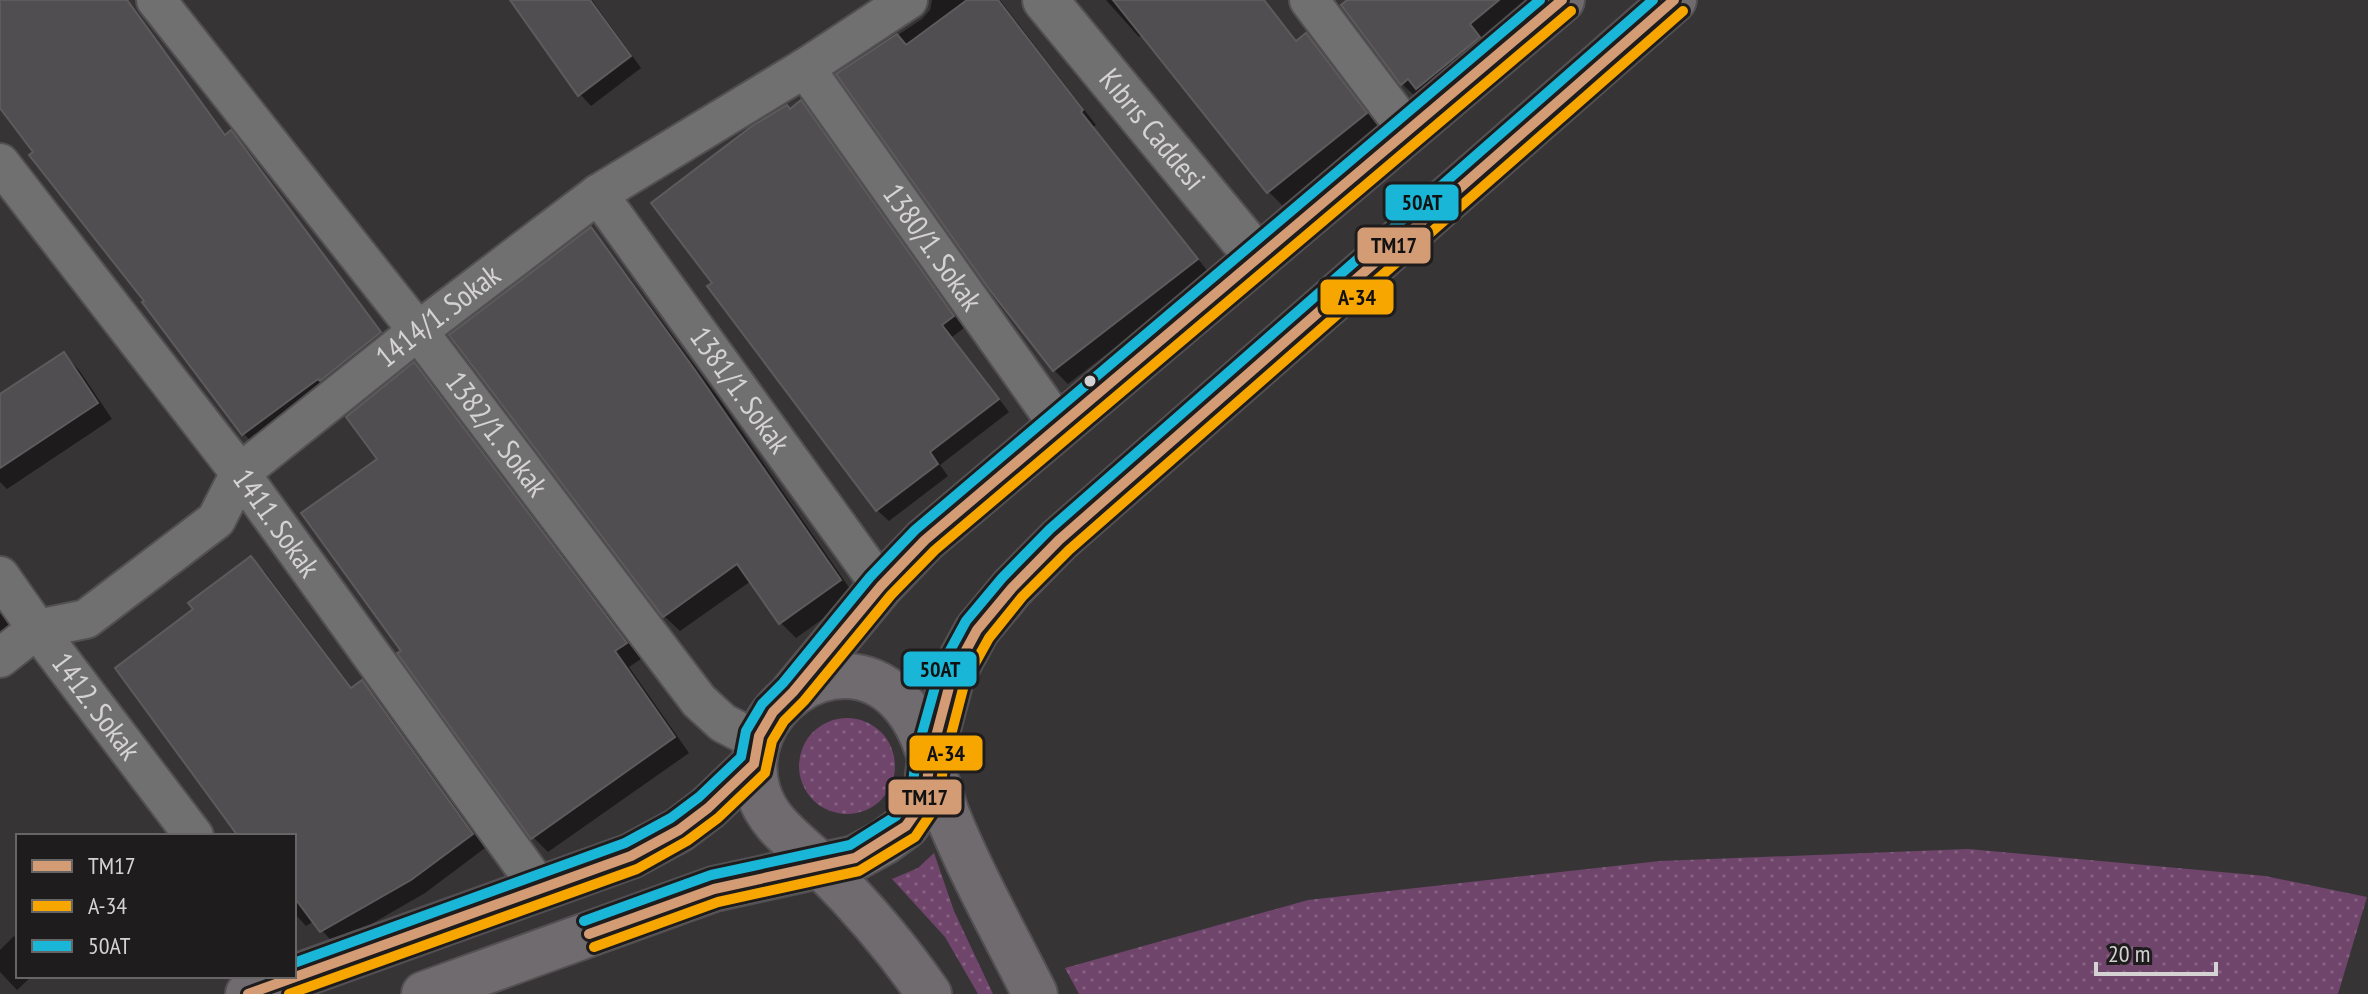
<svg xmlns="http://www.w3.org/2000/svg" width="2368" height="994" viewBox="0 0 2368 994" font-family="'PT Sans Narrow',sans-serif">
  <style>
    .grass { fill: url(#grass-dots) }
    .shadow { fill: #0007 }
    .building { fill: #504e50; stroke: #5d5b5c; stroke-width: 2 }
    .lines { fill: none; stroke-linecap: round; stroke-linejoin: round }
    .street-casing { stroke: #525052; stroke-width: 42 }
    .secondary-casing { stroke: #525052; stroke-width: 48 }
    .primary-casing { stroke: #525052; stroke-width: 48 }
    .street { stroke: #717071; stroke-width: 38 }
    .secondary { stroke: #717071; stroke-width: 44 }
    .primary { stroke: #706b6f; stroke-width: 44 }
    .bus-1-casing { stroke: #1e1c1d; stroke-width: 16 }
    .bus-2-casing { stroke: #1e1c1d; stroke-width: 16 }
    .bus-3-casing { stroke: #1e1c1d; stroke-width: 16 }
    .bus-1 { stroke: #d39c74; stroke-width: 10 }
    .bus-2 { stroke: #f7a600; stroke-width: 10 }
    .bus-3 { stroke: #1ab6d8; stroke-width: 10 }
    .bus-dot { fill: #d5d2d4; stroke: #1e1c1d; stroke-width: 3 }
    .labels { text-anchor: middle; stroke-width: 6; stroke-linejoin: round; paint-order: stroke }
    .street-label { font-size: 30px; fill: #d5d2d4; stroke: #1e1c1d }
    .line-badge { stroke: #1e1c1d; stroke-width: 3 }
    .pale-badge-label { font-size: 22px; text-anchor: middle; font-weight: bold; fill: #111 }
  </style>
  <defs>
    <pattern id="grass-dots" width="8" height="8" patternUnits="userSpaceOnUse" patternTransform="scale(2)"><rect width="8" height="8" fill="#70456c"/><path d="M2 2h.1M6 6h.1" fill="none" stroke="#845f80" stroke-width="1.8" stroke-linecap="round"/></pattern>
  </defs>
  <rect width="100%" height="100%" fill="#373436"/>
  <!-- grass -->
  <g class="grass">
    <circle cx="847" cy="766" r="48"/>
    <polygon points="1968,849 2265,876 2367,897 2338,994 1079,994 1065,968 1308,900 1660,861"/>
    <polygon points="934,853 954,911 993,994 978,994 945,937 892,879 918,868"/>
  </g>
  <!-- shadow -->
  <g class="shadow">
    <polygon points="0,0 125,0 136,12 227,136 231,133 250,154 391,345 255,445 244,434 145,302 0,104"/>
    <polygon points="513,0 592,0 641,68 591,106 580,94"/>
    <polygon points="932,0 1000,0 1096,125 1093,127 1210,274 1068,384 1054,370 992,288 839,74 922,19 930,10"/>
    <polygon points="1106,0 1265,0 1298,42 1306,36 1321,51 1380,129 1284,207 1269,192 1143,34 1139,37"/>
    <polygon points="1347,0 1533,0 1418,99 1402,84 1343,6"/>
    <polygon points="801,103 812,114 964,328 952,337 1009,412 940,465 948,476 889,521 877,510 710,287 714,283 790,111"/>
    <polygon points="590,230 606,246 717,396 855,596 796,638 780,622 751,581 680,631 664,616"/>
    <polygon points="64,354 79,370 112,419 7,489 0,482 0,396"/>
    <polygon points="414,365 429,380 641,659 629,667 689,753 548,852 533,837 404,651 379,460"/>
    <polygon points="251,559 265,572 353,689 362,682 376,696 485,848 425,893 335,945 314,921 306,926 294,913 294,836 241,836 196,610"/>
    <polygon points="0,611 13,630 0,640"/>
    <polygon points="14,936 18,940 18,976 32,976 17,990 0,972 0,950"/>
  </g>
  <!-- building -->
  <g class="building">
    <polygon points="0,0 127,0 225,135 231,130 381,332 320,381 318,379 242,435 142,302 144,301 29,155 33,152 0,108"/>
    <polygon points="510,0 590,0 631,56 578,96"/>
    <polygon points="967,0 998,0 1083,110 1081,112 1198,259 1053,371 989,289 836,74 897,34 906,45"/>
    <polygon points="1113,0 1264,0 1296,41 1306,33 1367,113 1267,193"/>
    <polygon points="1347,0 1499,0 1470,24 1480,37 1416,89 1408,79 1401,85 1341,5"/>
    <polygon points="801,100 954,316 942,325 999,399 930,452 938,464 876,511 707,286 712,283 651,203 752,126 787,105 790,109"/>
    <polygon points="591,227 695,370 841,580 779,624 737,564 663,617 449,335"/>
    <polygon points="64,352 98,403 0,468 0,394"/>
    <polygon points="414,362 627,643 615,651 675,737 531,839 397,653 401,651 301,513 377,459 346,417"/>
    <polygon points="251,556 351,688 362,680 473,834 411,880 320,932 294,897 294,836 238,836 115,668 193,609 188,603"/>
  </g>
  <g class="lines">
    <!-- street casing -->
    <g class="street-casing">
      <g id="street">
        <path id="s1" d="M156,0L418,331L699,701L723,723L758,741"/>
        <polyline points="1309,0 1408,131"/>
        <path id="s2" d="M805,68L1059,426"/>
        <path id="s3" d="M0,163L240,473L541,890"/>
        <path id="s4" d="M598,194L881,586"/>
        <path id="s5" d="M0,576L37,629L194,836"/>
        <path id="s6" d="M0,658L37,629L86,619L216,520L240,473L418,331L598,194L805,68L908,0"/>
      </g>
    </g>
    <!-- secondary casing -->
    <g class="secondary-casing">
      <g id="secondary">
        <path id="s7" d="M1045,0L1258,258"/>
      </g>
    </g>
    <!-- primary casing -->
    <g class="primary-casing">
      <g id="primary">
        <polyline points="793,692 881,586 925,540 1562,0"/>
        <polyline points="248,994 631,856 679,830 708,808 754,764"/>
        <polyline points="424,994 714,889 855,858 884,842 906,826 925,799 930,759 952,676 977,630 1012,588 1059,540 1674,0"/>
        <path d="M929,994C898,949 863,908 824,869C800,844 768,826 758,791C734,712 835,638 897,698C929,729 932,774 947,814C972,876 1005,934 1035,994"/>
      </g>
    </g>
    <!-- street -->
    <use href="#street" class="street"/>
    <!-- secondary -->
    <use href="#secondary" class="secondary"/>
    <!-- primary -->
    <use href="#primary" class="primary"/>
    <!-- bus-1 casing -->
    <g class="bus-1-casing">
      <g id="bus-1">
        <polyline points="589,934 714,889 855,858 906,826 925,799 930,759 952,676 977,630 1012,588 1059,540 1674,0"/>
        <polyline points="248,994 631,856 679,830 708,808 754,764 759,736 773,712 793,692 881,586 925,540 1562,0"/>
      </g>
    </g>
    <!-- bus-2 casing -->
    <g class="bus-2-casing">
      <g id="bus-2">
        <polyline points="594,947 718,902 859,871 915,837 938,803 944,762 965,681 989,638 1022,597 1069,550 1683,11"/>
        <polyline points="289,994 637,869 687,841 718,818 765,773 772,741 784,721 804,701 891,595 935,550 1571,11"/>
      </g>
    </g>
    <!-- bus-3 casing -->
    <g class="bus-3-casing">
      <g id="bus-3">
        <polyline points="584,921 711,875 850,845 896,816 912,794 916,755 940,669 966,621 1002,578 1050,529 1653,0"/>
        <polyline points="294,963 625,843 671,818 699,797 741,757 746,731 762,704 783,683 870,577 915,530 1540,0"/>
      </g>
    </g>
    <!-- bus-1 -->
    <use href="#bus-1" class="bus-1"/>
    <!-- bus-2 -->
    <use href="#bus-2" class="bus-2"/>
    <!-- bus-3 -->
    <use href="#bus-3" class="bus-3"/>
  </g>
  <!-- markers -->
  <circle class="bus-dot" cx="1090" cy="381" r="7"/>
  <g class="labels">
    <!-- street labels -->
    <g class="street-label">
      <text dy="10" stroke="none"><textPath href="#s7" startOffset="168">Kıbrıs Caddesi</textPath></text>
      <text dy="10" stroke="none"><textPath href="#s2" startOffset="220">1380/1. Sokak</textPath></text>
      <text dy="10" stroke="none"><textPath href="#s6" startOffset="566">1414/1. Sokak</textPath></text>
      <text dy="10" stroke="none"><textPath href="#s4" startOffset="242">1381/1. Sokak</textPath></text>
      <text dy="10" stroke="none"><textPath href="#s1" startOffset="552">1382/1. Sokak</textPath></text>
      <text dy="10" stroke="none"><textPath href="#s3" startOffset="454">1411. Sokak</textPath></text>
      <text dy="10" stroke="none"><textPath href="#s5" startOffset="162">1412. Sokak</textPath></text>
    </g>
  </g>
  <g class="line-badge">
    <rect x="1384" y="183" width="76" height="39" rx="8" fill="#1ab6d8"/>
    <rect x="1356" y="226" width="76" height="39" rx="8" fill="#d39c74"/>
    <rect x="1319" y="278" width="76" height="38" rx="8" fill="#f7a600"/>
    <rect x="902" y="650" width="76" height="38" rx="8" fill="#1ab6d8"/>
    <rect x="908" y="734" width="76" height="38" rx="8" fill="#f7a600"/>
    <rect x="887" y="778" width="76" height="38" rx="8" fill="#d39c74"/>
  </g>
  <g class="pale-badge-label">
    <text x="1422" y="210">50AT</text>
    <text x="1394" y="253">TM17</text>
    <text x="1357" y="305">A-34</text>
    <text x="940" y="677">50AT</text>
    <text x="946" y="761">A-34</text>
    <text x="925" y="805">TM17</text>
  </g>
  <!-- legend -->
  <rect x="16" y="834" width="280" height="144" fill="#1e1c1d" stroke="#676566" stroke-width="2"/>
  <rect x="32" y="860" width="40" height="12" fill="#d39c74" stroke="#676566" stroke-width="2"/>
  <text x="88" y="874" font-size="24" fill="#d5d2d4">TM17</text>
  <rect x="32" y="900" width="40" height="12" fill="#f7a600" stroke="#676566" stroke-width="2"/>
  <text x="88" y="914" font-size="24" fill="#d5d2d4">A-34</text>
  <rect x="32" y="940" width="40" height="12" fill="#1ab6d8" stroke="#676566" stroke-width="2"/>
  <text x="88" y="954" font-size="24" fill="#d5d2d4">50AT</text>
  <!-- scale -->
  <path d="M2096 962v12h120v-12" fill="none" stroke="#d5d2d4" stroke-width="4"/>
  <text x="2108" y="962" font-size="24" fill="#d5d2d4" stroke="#1e1c1d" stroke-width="6" paint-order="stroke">20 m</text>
</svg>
